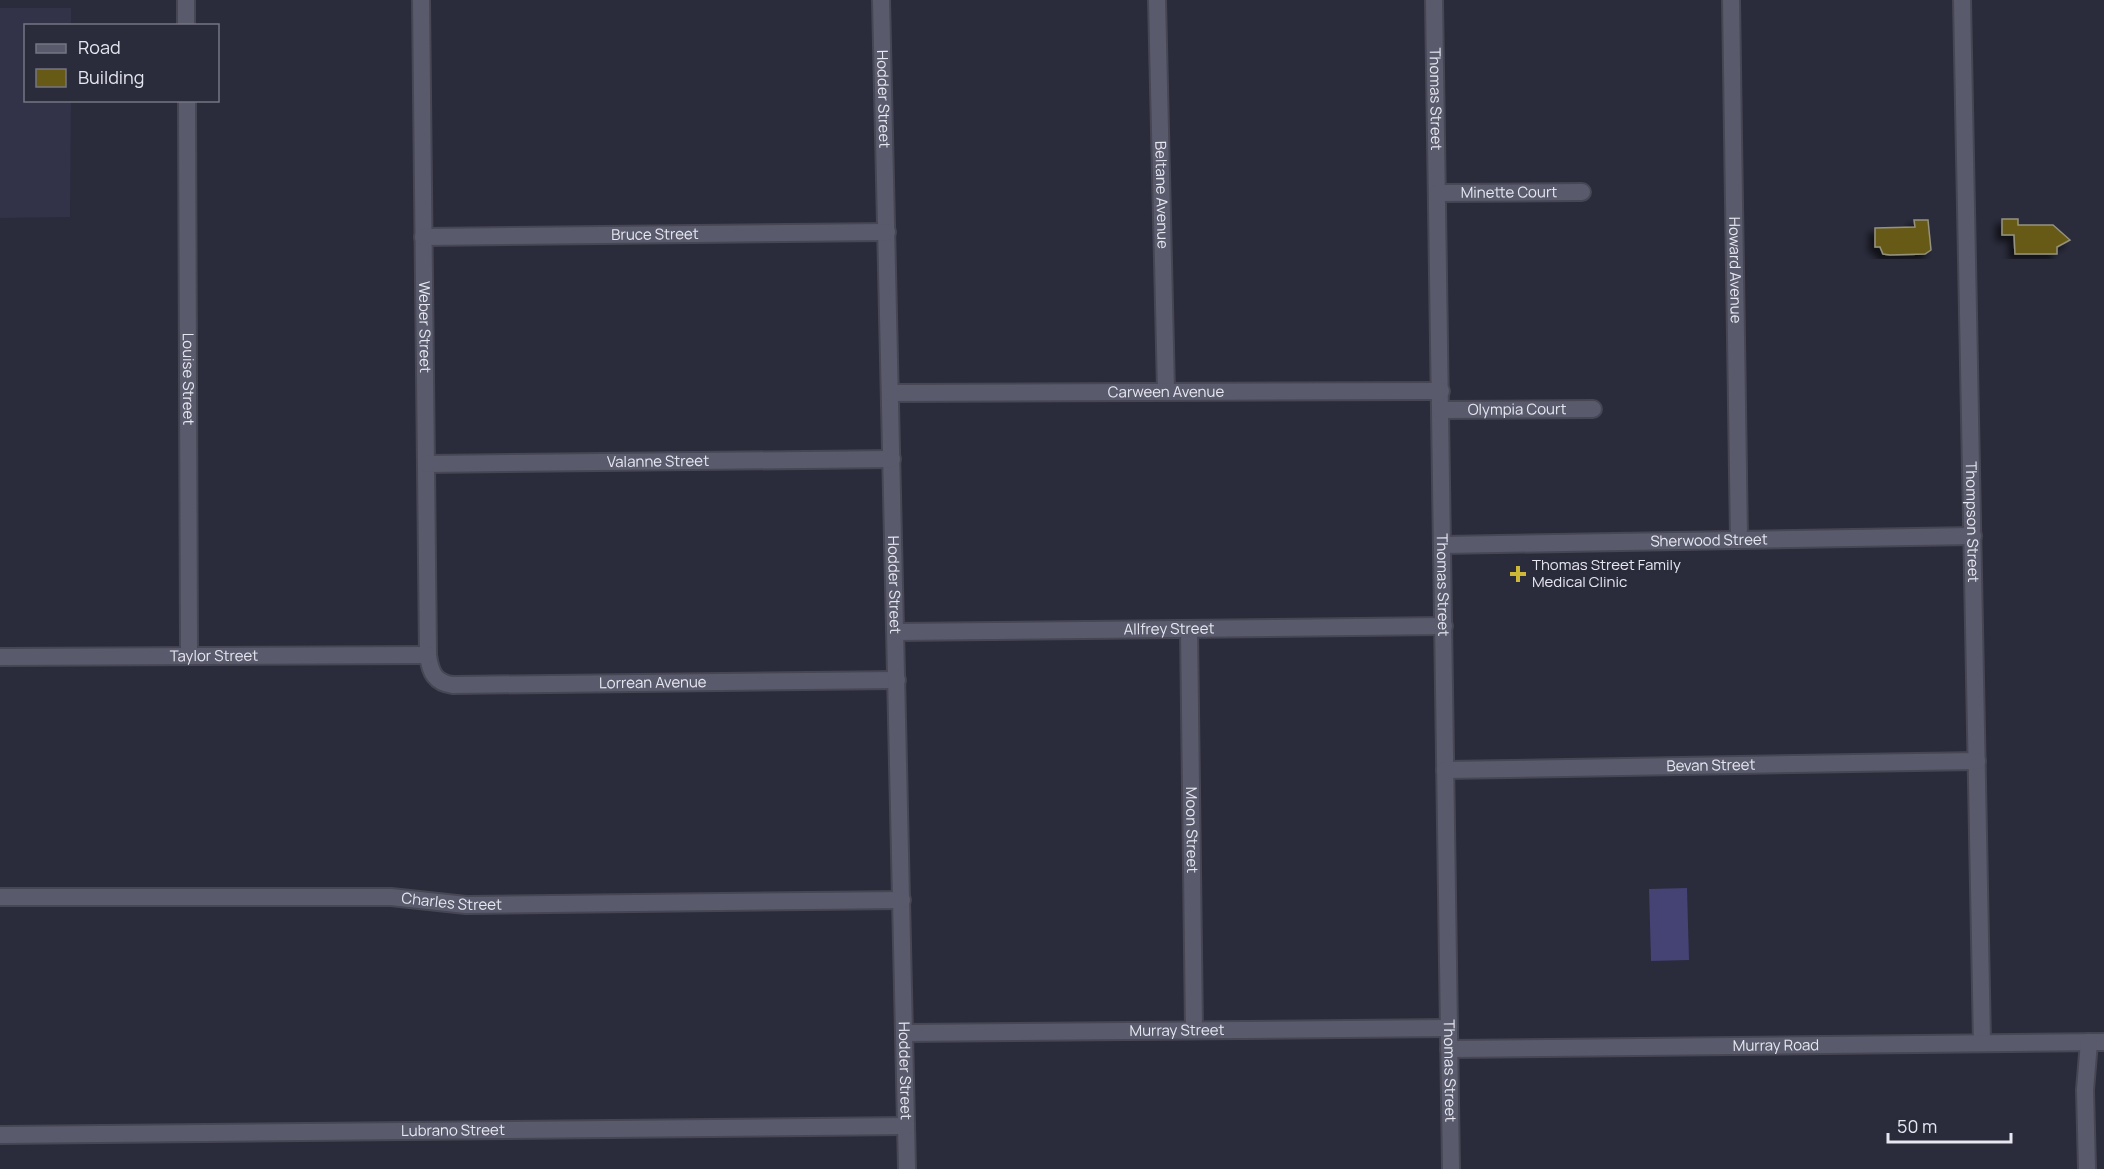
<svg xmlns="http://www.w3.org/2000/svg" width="2104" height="1169" viewBox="0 0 2104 1169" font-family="Manrope,sans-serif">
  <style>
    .built { fill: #323249 }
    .green { fill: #454274 }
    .building { fill: #665a16; stroke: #95927d; stroke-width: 1.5; filter: url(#shadow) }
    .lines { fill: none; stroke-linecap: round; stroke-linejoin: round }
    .minor-casing { stroke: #464654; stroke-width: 20 }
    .minor { stroke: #595a6c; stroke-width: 16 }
    .poi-dot { fill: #ceb837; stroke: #2a2b3b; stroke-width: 2 }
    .labels { text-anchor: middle; stroke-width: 5; stroke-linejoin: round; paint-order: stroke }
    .street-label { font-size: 15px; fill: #e7e7f2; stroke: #2a2b3b }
    .poi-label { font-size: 15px; fill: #e7e7f2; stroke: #2a2b3b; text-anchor: start }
  </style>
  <defs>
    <filter id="shadow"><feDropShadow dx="-5.5" dy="5.5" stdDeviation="3" flood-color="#0009"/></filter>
  </defs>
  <rect width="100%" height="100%" fill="#2a2b3b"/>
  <!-- built -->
  <polygon class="built" points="0,8 71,8 71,25 26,26 26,100 71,101 70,217 0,218"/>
  <!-- green -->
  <polygon class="green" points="1687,888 1689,960 1651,961 1649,889"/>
  <!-- building -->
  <g class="building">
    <polygon points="2002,219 2018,219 2018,225 2053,225 2070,240 2057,247 2057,254 2015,254 2014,235 2002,235"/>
    <polygon points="1914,220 1928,220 1931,250 1925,254 1890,255 1883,254 1880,247 1875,247 1875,228 1915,227"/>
  </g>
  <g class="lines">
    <!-- minor casing -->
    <g class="minor-casing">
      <g id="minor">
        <polyline points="186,0 186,26"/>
        <path id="s1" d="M421,0L428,655C430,672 435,683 453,685L897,680"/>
        <path id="s2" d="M881,0L907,1169"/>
        <path id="s3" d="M1157,0L1166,391"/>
        <path id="s4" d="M1434,0L1451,1169"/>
        <path id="s5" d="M1731,0L1739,540"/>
        <path id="s6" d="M1962,0L1982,1043"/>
        <path id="s7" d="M187,100L189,656"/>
        <path id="s8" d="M1437,193L1582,192"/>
        <path id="s9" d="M423,237L887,232"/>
        <path id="s10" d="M890,393L1441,391"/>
        <path id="s11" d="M1441,410L1593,409"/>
        <path id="s12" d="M426,464L892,459"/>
        <path id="s13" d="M1443,545L1973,536"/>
        <path id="s14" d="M1189,629L1194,1030"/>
        <path id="s15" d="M896,632L1444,626"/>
        <path id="s16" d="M0,657L428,655"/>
        <path id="s17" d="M1445,770L1977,761"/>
        <path id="s18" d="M0,897H391L466,905L902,900"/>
        <path id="s19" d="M905,1033L1449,1028"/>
        <path id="s20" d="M1449,1049L2104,1042"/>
        <path id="s21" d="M0,1135L906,1126"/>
        <polyline points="2087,1169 2085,1090 2089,1042"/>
      </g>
    </g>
    <!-- minor -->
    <use href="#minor" class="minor"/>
  </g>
  <!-- markers -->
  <path class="poi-dot" d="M1515 565h6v6h6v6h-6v6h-6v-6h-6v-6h6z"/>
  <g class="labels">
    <!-- street labels -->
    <g class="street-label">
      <text dy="5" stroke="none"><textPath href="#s2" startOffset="99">Hodder Street</textPath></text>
      <text dy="5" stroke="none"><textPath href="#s4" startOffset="99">Thomas Street</textPath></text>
      <text dy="5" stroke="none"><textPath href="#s8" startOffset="72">Minette Court</textPath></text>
      <text dy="5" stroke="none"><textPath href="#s3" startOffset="195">Beltane Avenue</textPath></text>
      <text dy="5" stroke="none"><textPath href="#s9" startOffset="232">Bruce Street</textPath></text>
      <text dy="5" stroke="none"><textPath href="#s5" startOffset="270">Howard Avenue</textPath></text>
      <text dy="5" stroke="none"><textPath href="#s1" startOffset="327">Weber Street</textPath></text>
      <text dy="5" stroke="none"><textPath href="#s7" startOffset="279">Louise Street</textPath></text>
      <text dy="5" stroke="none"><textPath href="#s10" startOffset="276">Carween Avenue</textPath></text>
      <text dy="5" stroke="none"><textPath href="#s11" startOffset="76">Olympia Court</textPath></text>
      <text dy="5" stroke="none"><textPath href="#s12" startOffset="232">Valanne Street</textPath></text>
      <text dy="5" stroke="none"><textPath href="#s6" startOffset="522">Thompson Street</textPath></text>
      <text dy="5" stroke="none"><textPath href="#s13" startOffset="266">Sherwood Street</textPath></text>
      <text dy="5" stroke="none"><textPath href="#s2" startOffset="585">Hodder Street</textPath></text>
      <text dy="5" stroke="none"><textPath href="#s4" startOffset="585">Thomas Street</textPath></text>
      <text dy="5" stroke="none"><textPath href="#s15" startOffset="273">Allfrey Street</textPath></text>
      <text dy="5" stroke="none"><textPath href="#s16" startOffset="214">Taylor Street</textPath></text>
      <text dy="5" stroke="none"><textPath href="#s1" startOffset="898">Lorrean Avenue</textPath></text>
      <text dy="5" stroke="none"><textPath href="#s17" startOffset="266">Bevan Street</textPath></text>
      <text dy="5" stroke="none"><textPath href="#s14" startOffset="201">Moon Street</textPath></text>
      <text dy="5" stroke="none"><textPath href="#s18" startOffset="452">Charles Street</textPath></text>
      <text dy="5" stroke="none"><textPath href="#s19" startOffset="272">Murray Street</textPath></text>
      <text dy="5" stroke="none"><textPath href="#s20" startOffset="327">Murray Road</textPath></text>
      <text dy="5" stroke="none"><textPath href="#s2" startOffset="1071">Hodder Street</textPath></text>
      <text dy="5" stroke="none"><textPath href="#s4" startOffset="1071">Thomas Street</textPath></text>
      <text dy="5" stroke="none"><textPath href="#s21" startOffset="453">Lubrano Street</textPath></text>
    </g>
    <!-- poi labels -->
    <g class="poi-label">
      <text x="1532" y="570">Thomas Street Family<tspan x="1532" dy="17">Medical Clinic</tspan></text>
    </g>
  </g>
  <!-- legend -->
  <rect x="24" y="24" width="195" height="78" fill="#2a2b3b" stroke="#767684" stroke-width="1.5"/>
  <rect x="36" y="44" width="30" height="9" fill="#595a6c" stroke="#767684" stroke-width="1.5"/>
  <text x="78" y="54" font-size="18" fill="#e7e7f2">Road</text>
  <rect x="36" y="69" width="30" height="18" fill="#665a16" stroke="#767684" stroke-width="1.5"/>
  <text x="78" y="84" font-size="18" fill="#e7e7f2">Building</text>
  <!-- scale -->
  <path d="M1888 1133v9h123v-9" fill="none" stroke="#e7e7f2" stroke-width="3"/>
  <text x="1897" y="1133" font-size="18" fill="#e7e7f2" stroke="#2a2b3b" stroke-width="4.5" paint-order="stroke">50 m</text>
</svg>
